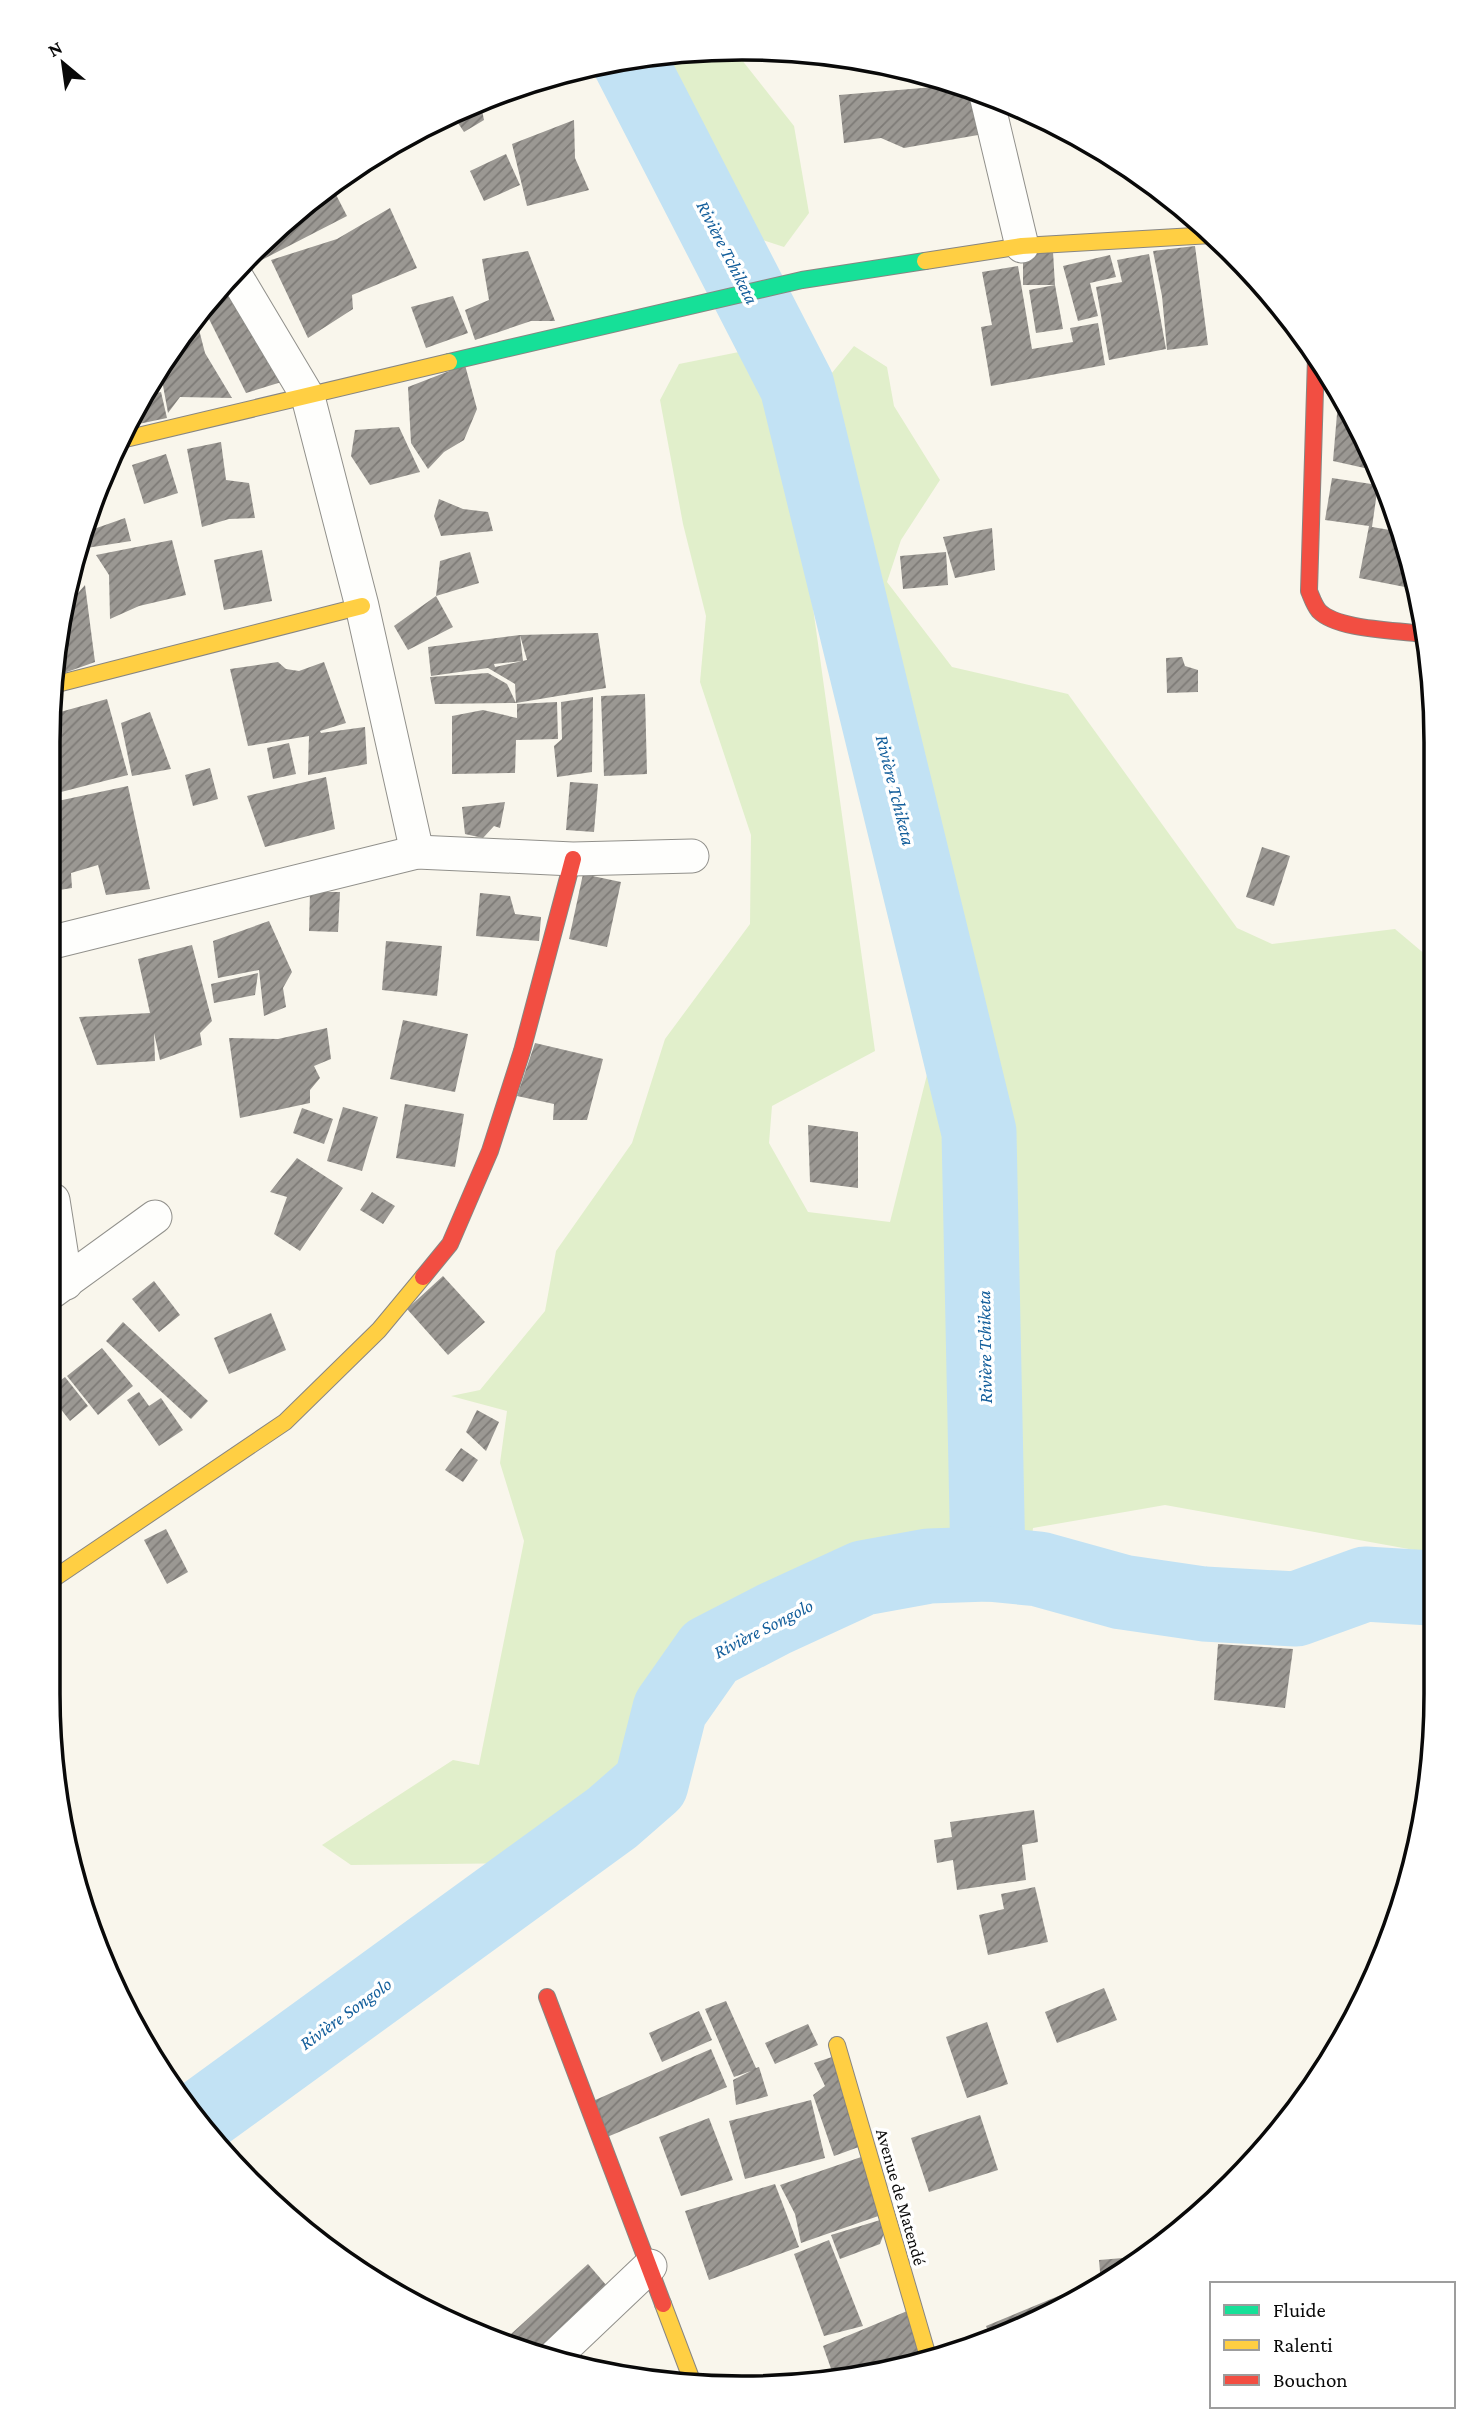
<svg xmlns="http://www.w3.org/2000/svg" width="1483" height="2436" viewBox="0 0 1483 2436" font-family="'Crimson Pro',serif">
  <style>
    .grass { fill: #e1efcb }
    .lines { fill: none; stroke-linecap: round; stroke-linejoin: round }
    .river { stroke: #c2e2f4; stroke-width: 75 }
    .building { fill: url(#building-hatch); fill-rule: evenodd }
    .street-casing { stroke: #91908b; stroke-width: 35 }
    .fast-casing { stroke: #888682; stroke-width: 18 }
    .slow-casing { stroke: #888682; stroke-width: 18 }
    .jam-casing { stroke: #888682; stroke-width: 18 }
    .street { stroke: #fefefc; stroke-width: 33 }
    .fast { stroke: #16e098; stroke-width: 16 }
    .slow { stroke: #ffcf43; stroke-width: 16 }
    .jam { stroke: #f24e42; stroke-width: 16 }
    .labels { text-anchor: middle; stroke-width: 7; stroke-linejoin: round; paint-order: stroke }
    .street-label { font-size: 18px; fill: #090909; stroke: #fff }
    .water-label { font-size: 19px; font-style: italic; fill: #135e9b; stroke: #fff }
    .rim { fill: none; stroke: #090909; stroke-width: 3.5 }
  </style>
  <defs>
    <pattern id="building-hatch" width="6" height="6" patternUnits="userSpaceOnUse" patternTransform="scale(1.75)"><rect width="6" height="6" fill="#9b9893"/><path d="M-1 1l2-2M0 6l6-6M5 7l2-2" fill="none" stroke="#7d7a76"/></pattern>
  </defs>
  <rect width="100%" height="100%" fill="#f9f6ec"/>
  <!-- grass -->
  <g class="grass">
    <polygon points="734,50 794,126 809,213 784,247 745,234 725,198 662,53"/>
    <polygon points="854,346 887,367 894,406 940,480 901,540 887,582 952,667 1068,694 1237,928 1272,944 1395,929 1433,961 1431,1553 1165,1505 1033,1528 1028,1569 922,1573 818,1610 733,1648 664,1721 637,1804 559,1858 545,1863 351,1865 322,1845 453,1760 479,1765 524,1541 500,1463 507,1411 451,1396 480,1390 545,1311 556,1251 632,1143 665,1039 750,924 751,835 700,682 706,616 683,524 660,400 679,364 754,349 801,522 875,1051 772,1106 769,1143 808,1212 890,1222 943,1011 909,910 897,780 835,507 827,379"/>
  </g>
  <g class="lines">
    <!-- river -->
    <g class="river">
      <polyline points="628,58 797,386 979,1132 988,1564"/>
      <polyline points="195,2121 612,1818 651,1784 670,1709 710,1652 774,1619 863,1578 929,1566 988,1564 1039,1569 1122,1592 1204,1604 1296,1609 1365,1584 1431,1588"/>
    </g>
  </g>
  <!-- building -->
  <g class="building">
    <polygon points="958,85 976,92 978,135 904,148 881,138 844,143 839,95"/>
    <polygon points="480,101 484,120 464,132 452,114"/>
    <polygon points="574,120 575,158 589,190 527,206 512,144"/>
    <polygon points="506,154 520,185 484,201 470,171"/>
    <polygon points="331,185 347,216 250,266 247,259 283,220"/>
    <polygon points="390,208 417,268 352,295 353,309 308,338 271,260 337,239"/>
    <polygon points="1195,246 1208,345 1167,350 1162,296 1153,251"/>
    <polygon points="528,251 555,321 531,321 475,340 465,310 489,300 482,259"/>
    <polygon points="1023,252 1053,252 1055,285 1023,285"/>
    <polygon points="1149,254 1166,349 1109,360 1096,287 1122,282 1117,260"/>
    <polygon points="1110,255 1116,277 1090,283 1098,316 1078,321 1063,266"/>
    <polygon points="1018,266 1032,349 1073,342 1070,328 1098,323 1105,365 991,386 981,327 992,325 982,272"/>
    <polygon points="228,279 288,380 246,393 208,317 207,302"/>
    <polygon points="1055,285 1063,329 1036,333 1029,290"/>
    <polygon points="453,296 468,333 426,348 411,307"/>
    <polygon points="195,314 205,353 232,398 180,397 168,413 162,380 153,385"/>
    <polygon points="465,365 477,409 464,440 444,452 428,469 411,443 408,387"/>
    <polygon points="161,392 167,418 129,426 147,395"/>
    <polygon points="1341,392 1343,395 1378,471 1333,461 1337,414"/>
    <polygon points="399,427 420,472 370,485 351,456 355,430"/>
    <polygon points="221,442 226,480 249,483 255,518 229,519 202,527 187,449"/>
    <polygon points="166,454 178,493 144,504 132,465"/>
    <polygon points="1332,478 1378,485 1372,527 1402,532 1408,566 1405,587 1359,578 1369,526 1325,520"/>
    <polygon points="439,499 463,509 488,512 493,531 441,536 434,516"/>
    <polygon points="125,518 131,541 80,549 88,522 91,530"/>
    <polygon points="992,528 995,570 955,578 943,537"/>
    <polygon points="172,540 186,595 139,606 110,619 109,575 96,555"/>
    <polygon points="262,550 272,601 224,610 214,560"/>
    <polygon points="470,552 479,583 436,596 440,561"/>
    <polygon points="946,552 948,585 903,589 900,556"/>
    <polygon points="85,585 95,662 53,677 53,651 65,608"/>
    <polygon points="436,596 453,627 408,650 394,626"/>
    <path d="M598,633L606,688L516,703L515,684L488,668L431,676L428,647L520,635ZM520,635L527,660L495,667L494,664L523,661Z"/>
    <polygon points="1182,657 1185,666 1198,670 1198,692 1167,693 1166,658"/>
    <polygon points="278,662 286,669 299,671 324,662 346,723 320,731 321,733 365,727 367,764 308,775 309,736 248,746 230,669"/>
    <polygon points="488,673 507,684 516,703 435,704 430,677"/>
    <polygon points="645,694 647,774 604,776 601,696"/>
    <polygon points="593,697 592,772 557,777 554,746 562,739 561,702"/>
    <polygon points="107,699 128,775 61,792 53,761 53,714"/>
    <polygon points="557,702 558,739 516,740 515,773 452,774 452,716 483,710 517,718 517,704"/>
    <polygon points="150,712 171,769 132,776 121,723"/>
    <polygon points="289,743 296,774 273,779 267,748"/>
    <polygon points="210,768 218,799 193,806 185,775"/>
    <polygon points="326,777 335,829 265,847 247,796"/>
    <polygon points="570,782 598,784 594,832 566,830"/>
    <polygon points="128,786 150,889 106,895 98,865 71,873 72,888 53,891 53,802"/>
    <polygon points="505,802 500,828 494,826 483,838 465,834 462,807"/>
    <polygon points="1262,847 1290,856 1274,906 1246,897"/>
    <polygon points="583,874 621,882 607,947 569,939"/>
    <polygon points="310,892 340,892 338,932 309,931"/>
    <polygon points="480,893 510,896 515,914 541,917 539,941 476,936"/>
    <polygon points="269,921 292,972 283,988 286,1007 264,1016 259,970 218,978 213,941"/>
    <polygon points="386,941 442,946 437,996 382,990"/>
    <polygon points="192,945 212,1021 200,1033 202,1045 160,1060 154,1033 155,1061 97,1065 79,1017 150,1013 138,959"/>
    <polygon points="258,973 255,995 214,1003 211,984"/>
    <polygon points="403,1020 468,1034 455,1092 390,1079"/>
    <polygon points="327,1028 331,1059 314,1066 320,1078 310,1090 310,1103 240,1118 229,1038 278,1039"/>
    <polygon points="535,1043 603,1059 587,1120 553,1120 554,1104 517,1096"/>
    <polygon points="405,1104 464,1114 455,1167 396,1158"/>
    <polygon points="343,1107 378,1117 362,1171 327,1161"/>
    <polygon points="302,1108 333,1119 324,1144 293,1133"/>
    <polygon points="808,1125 858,1132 858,1188 810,1182"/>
    <polygon points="297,1158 343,1188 300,1251 274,1234 287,1197 270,1192"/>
    <polygon points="372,1192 395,1206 383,1224 360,1210"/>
    <polygon points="443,1276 485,1322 448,1355 407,1309"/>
    <polygon points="154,1281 180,1315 159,1332 132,1299"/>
    <polygon points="271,1313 286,1350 229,1374 214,1338"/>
    <polygon points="123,1322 208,1401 191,1419 106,1341"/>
    <polygon points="102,1348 133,1386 98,1415 67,1376"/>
    <polygon points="53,1359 60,1370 53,1373"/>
    <polygon points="65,1377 88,1406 70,1421 53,1399 53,1386"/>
    <polygon points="139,1392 149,1406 161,1398 183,1430 159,1446 127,1400"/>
    <polygon points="477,1410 499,1422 486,1451 466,1432"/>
    <polygon points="461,1448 478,1460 463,1482 445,1470"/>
    <polygon points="166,1529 188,1572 167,1584 144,1540"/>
    <polygon points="1218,1644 1293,1649 1285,1708 1214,1700"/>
    <polygon points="1034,1810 1038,1842 1022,1845 1026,1880 957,1890 953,1860 937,1863 934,1840 952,1837 950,1822"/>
    <polygon points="1035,1887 1048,1942 988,1955 979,1915 1004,1909 1001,1894"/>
    <polygon points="1104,1988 1117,2020 1057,2043 1045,2012"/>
    <polygon points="726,2001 756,2068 759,2067 768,2096 736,2105 733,2080 751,2071 734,2077 705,2009"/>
    <polygon points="699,2011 712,2040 662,2062 649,2033"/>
    <polygon points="987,2022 1008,2084 967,2098 946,2037"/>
    <polygon points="808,2024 818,2045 775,2064 765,2043"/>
    <polygon points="711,2049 727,2087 607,2137 593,2101"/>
    <polygon points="835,2056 867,2144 834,2156 813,2095 825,2086 814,2063"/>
    <polygon points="811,2100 825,2158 745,2179 729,2121"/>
    <polygon points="980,2115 998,2170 929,2192 911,2138"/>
    <polygon points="709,2118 733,2180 681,2196 659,2137"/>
    <polygon points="867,2155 887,2213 801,2243 795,2214 780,2185"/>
    <polygon points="775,2184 799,2247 709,2280 685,2211"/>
    <polygon points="890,2217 880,2244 840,2259 831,2235"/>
    <polygon points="829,2240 863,2326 824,2336 794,2254"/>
    <polygon points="1135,2257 1136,2265 1128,2272 1101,2284 1099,2260"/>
    <polygon points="588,2264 626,2308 564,2363 519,2352 500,2344"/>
    <polygon points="1068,2292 1071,2300 991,2339 986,2326"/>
    <polygon points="912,2309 924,2353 835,2380 823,2346"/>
    <polygon points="453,2311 466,2330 441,2320"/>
  </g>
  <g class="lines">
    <!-- street casing -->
    <g class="street-casing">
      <g id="street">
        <polyline points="986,95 1022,246"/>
        <polyline points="234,273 308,397 362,606 417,852"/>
        <polyline points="53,942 417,852 573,859 692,856"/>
        <polyline points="53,1200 66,1283"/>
        <polyline points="53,1291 155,1217"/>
        <polyline points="551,2360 650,2266"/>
      </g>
    </g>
    <!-- fast casing -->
    <g class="fast-casing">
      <polyline id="fast" points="449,362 802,280 925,261"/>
    </g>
    <!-- slow casing -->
    <g class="slow-casing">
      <g id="slow">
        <polyline points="925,261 1022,246 1212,235"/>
        <polyline points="121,440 449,362"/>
        <polyline points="53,685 362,606"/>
        <polyline points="53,1579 285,1422 379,1330 423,1277"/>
        <polyline points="837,2045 929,2360"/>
        <polyline points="663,2304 694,2386"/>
      </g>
    </g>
    <!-- jam casing -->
    <g class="jam-casing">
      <g id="jam">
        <path d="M1316,357L1309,591C1312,598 1314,605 1319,611C1338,630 1396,630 1422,634"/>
        <polyline points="423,1277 450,1244 490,1151 522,1051 573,859"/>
        <polyline points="547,1997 663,2304"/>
      </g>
    </g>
    <!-- street -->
    <use href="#street" class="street"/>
    <!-- fast -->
    <use href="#fast" class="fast"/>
    <!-- slow -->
    <use href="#slow" class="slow"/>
    <!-- jam -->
    <use href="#jam" class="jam"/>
  </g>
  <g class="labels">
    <!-- street labels -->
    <g class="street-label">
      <text transform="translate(901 2197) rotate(74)" y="6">Avenue de Matendé</text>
    </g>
    <!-- water labels -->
    <g class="water-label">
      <text transform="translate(728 252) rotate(63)" y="7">Rivière Tchiketa</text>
      <text transform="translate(896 790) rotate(76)" y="7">Rivière Tchiketa</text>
      <text transform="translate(984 1347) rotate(-91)" y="7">Rivière Tchiketa</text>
      <text transform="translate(763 1628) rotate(-27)" y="7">Rivière Songolo</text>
      <text transform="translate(345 2013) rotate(-36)" y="7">Rivière Songolo</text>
    </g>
  </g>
  <!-- crop -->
  <path d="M0 0H1483V2436H0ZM742 60H742A682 682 0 0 1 1424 742V1694A682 682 0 0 1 742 2376H742A682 682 0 0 1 60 1694V742A682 682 0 0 1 742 60Z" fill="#fff" fill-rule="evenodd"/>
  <path class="rim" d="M742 60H742A682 682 0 0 1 1424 742V1694A682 682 0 0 1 742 2376H742A682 682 0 0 1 60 1694V742A682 682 0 0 1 742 60Z"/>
  <!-- legend -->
  <rect x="1210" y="2282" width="245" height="126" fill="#ffffff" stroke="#9d9d9d" stroke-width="2"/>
  <rect x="1224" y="2305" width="35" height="10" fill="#16e098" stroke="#9d9d9d" stroke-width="2"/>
  <text x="1273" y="2317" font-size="21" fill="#090909">Fluide</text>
  <rect x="1224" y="2340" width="35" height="10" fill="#ffcf43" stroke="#9d9d9d" stroke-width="2"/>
  <text x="1273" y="2352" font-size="21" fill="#090909">Ralenti</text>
  <rect x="1224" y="2375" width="35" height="10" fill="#f24e42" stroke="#9d9d9d" stroke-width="2"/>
  <text x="1273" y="2387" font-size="21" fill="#090909">Bouchon</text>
  <!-- north arrow -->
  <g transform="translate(63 63) rotate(331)" stroke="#ffffff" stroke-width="5" paint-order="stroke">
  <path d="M0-5L12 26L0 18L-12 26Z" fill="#090909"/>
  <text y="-10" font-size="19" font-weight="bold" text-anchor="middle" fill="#090909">N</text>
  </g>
</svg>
